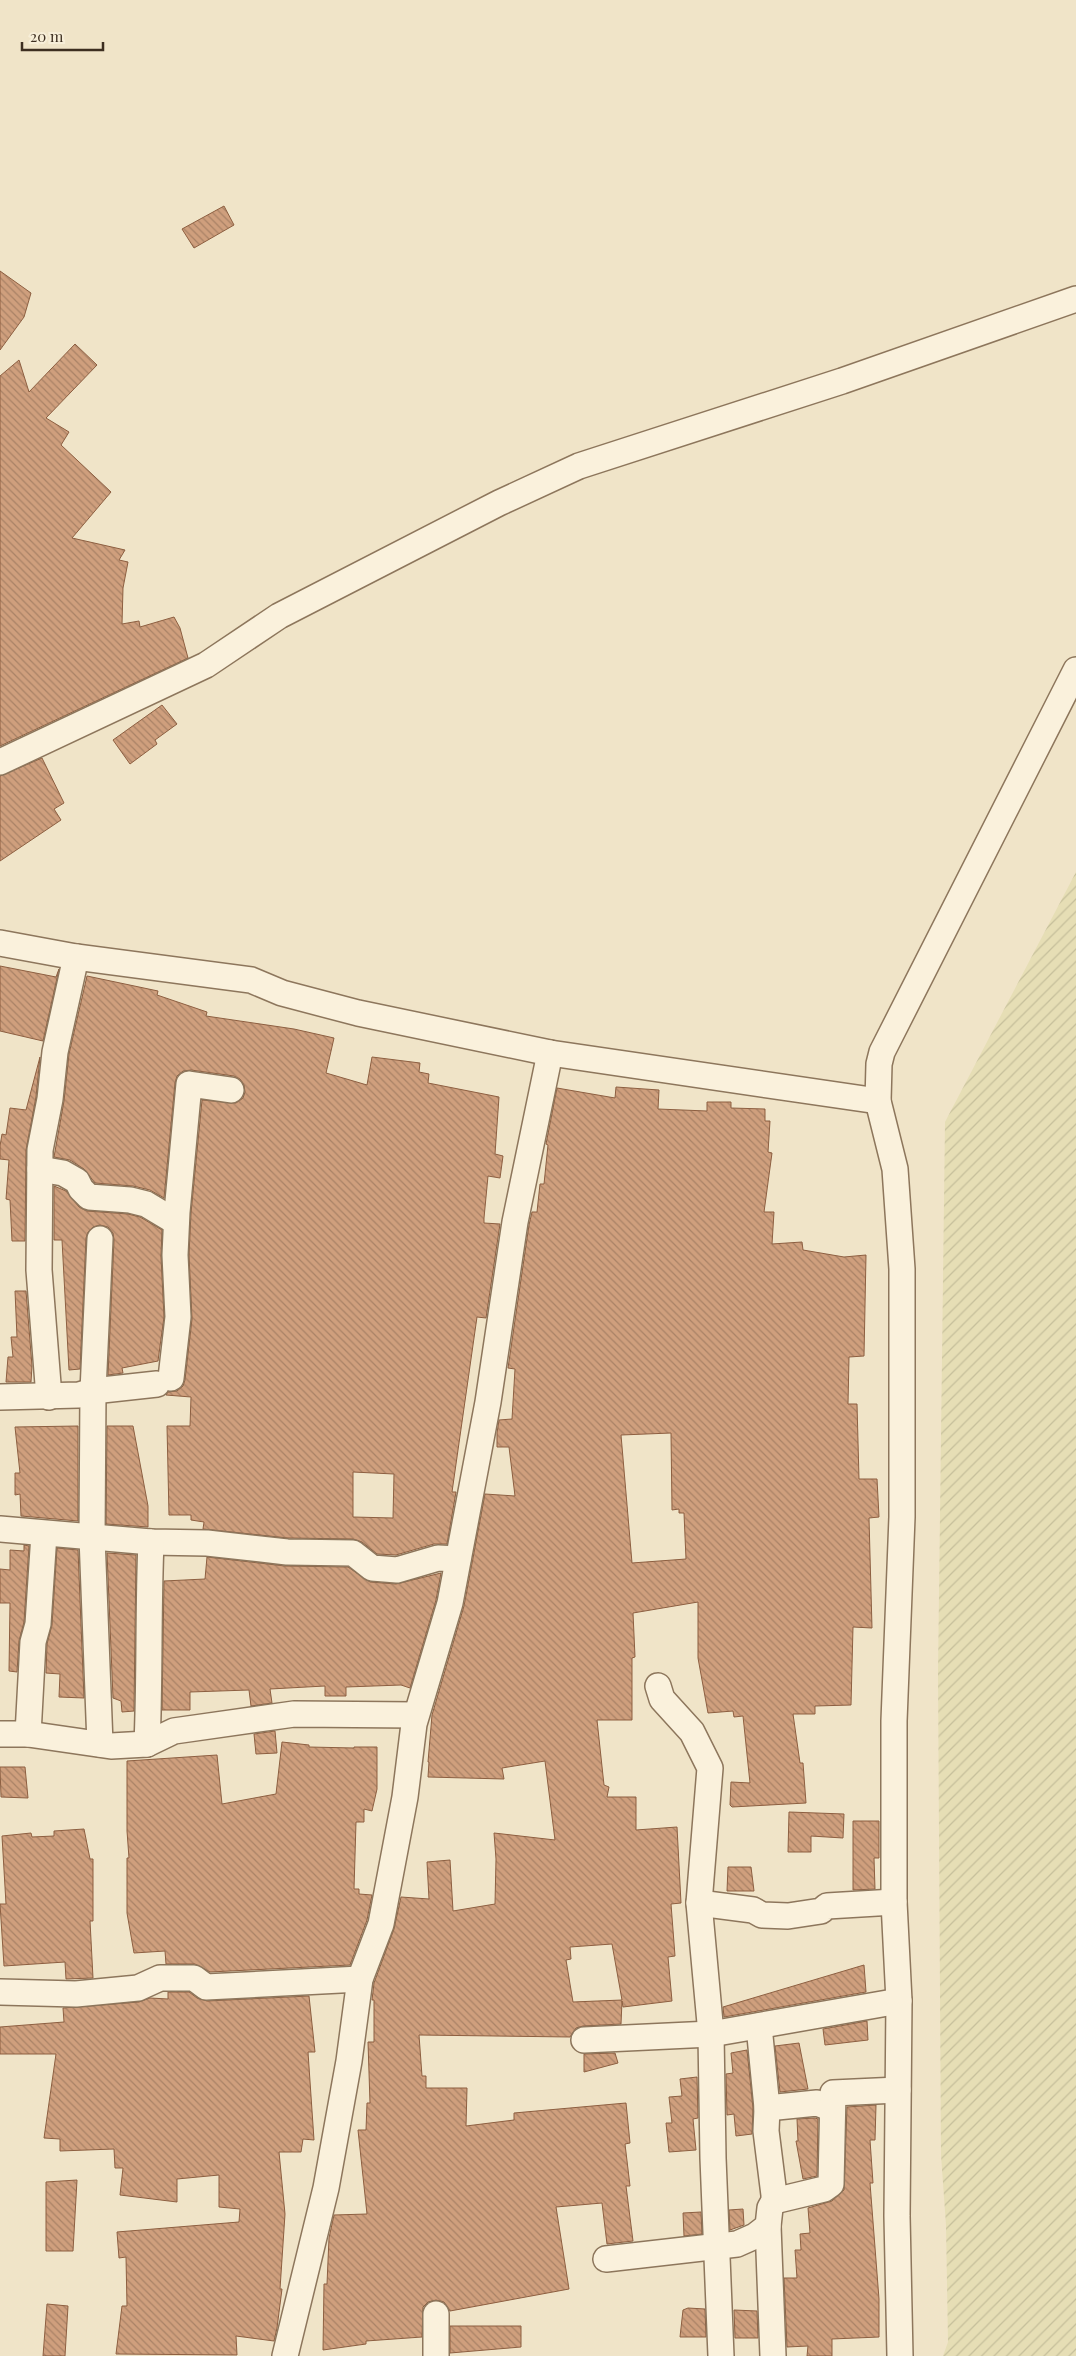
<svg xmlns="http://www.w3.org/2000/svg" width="1076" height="2356" viewBox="0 0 1076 2356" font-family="'Playfair Display',serif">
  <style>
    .farmland { fill: url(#farmland-furrows) }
    .building { fill: url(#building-back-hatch); stroke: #8d5f41; fill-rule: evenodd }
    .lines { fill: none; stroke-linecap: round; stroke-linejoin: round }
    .minor-casing { stroke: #8d765c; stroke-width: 28 }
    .minor { stroke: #faf1dc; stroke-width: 25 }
  </style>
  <defs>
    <pattern id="farmland-furrows" width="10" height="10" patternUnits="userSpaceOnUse" patternTransform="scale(1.25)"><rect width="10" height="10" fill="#e6deb5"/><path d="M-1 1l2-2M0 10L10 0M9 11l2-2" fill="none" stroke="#c6bf9b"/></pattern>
    <pattern id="building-back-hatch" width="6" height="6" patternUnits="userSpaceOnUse" patternTransform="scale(1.25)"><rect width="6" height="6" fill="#cf9f7d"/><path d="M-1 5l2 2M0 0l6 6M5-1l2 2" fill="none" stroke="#a98266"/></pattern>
  </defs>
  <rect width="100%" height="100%" fill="#f0e4c8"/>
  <!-- farmland -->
  <polygon class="farmland" points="1076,872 1076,2356 943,2356 948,2342 946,2225 941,2155 938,1673 945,1122"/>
  <!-- building -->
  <g class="building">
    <polygon points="224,206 234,225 194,248 182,229"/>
    <polygon points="0,271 31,293 24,317 0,350"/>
    <polygon points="75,344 97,365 46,418 69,432 61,445 111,492 72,538 125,550 119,560 128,562 123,588 122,624 139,621 140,627 174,617 180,628 188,658 0,746 0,376 19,360 29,392"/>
    <polygon points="162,705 177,724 155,740 157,744 130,764 113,740"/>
    <polygon points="42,758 64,803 54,809 61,820 0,861 0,776"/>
    <polygon points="0,966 56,977 59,969 43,1041 0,1031"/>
    <path d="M87,976L158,991L157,995L207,1012L206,1016L294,1029L334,1038L326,1073L367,1085L372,1057L420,1063L419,1072L429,1074L428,1083L499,1097L495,1154L503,1156L500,1178L488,1176L484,1218V1223L500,1224L486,1318L477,1317L452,1492H456L447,1544H434L396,1555L377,1554L362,1542L353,1539L288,1538L203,1529L204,1522L191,1520V1515H169L167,1426H190L191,1397L166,1395L168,1392L177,1391L183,1386L185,1380L192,1319L189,1255L191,1213L202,1100L236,1103L243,1098L245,1092L244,1085L240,1079L234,1076L191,1070L183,1071L177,1076L175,1083L164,1198L150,1190L133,1186L95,1183L84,1169L70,1160L54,1157L64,1101L69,1054ZM353,1472L394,1474L393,1518L353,1517Z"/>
    <polygon points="40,1057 36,1097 26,1150 25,1241 12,1241 10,1200 6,1199 9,1160 0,1159 0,1146 2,1134 6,1135 10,1108 26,1110"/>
    <path d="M616,1087L659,1090L658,1109L707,1111V1102H731V1108L765,1109V1121H770L768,1152L772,1153L764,1212H774L772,1244L802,1242L803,1250L844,1257L866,1255L864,1356L849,1357L848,1404H857L859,1479H877L879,1517L869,1518L872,1628L853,1627L851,1705L815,1706V1714H793L800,1763H803L806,1803L732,1807L730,1805L731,1782L750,1783L743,1716L734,1717L733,1711L708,1713L698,1658V1602L633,1613L635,1657L632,1658V1720H597L604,1785L609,1787L607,1797H636V1830L677,1827L681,1903L671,1904L675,1956L668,1957L672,2001L623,2007L622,2001L621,2024L583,2026L576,2028L570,2037L419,2035L422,2076H426V2088H467L466,2126L514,2120V2113L626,2103L630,2143L625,2144L630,2186H626L633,2241L607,2244L602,2203L556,2207L569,2289L450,2311L444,2302L436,2300L428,2302L423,2307L422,2337L366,2341V2344L323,2350L324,2284H327L329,2238L334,2215L367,2214L358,2130H366L367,2103H370L368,2042H374V2000H372L374,1983L394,1929L401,1897L429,1899L427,1862L450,1860L453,1911L495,1904L496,1859L494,1833L555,1840L545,1761L502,1768L504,1779L428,1777L429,1762H428L432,1715L464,1606L485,1494L515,1496L509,1447H497V1433L499,1420L512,1419L515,1369L508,1368L529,1225L532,1212H537L540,1184H544L548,1145L546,1144L557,1088L615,1098ZM671,1433L672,1510L679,1509V1513H684L686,1559L632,1563L621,1435ZM612,1944L622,2000L573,2002L566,1960L571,1959L570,1947Z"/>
    <polygon points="54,1186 66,1191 79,1207 87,1211 128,1214 140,1217 162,1230 161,1256 164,1317 158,1361 122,1368 123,1373 108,1375 114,1240 113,1233 108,1227 100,1225 93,1227 88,1232 86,1238 80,1369 69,1370 62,1240 54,1240"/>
    <polygon points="15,1291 26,1291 32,1366 31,1382 6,1382 8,1357 13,1357 11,1337 17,1337"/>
    <polygon points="78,1426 78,1521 21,1516 20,1494 15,1495 15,1473 20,1473 15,1427"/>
    <polygon points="107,1426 133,1426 148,1506 148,1527 106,1524"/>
    <polygon points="24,1545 29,1546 24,1622 19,1641 17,1672 9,1671 10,1603 0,1603 0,1569 10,1570 10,1550 24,1551"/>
    <polygon points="57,1548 78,1550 84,1698 59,1697 60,1674 46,1673 47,1644 52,1625"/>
    <polygon points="107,1553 136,1555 134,1711 122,1712 121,1701 113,1698"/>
    <polygon points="207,1557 285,1566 348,1567 370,1582 396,1584 441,1573 436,1600 410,1688 401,1685 346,1687 346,1696 325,1696 325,1686 270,1689 272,1703 251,1706 249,1690 190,1692 190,1710 162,1710 164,1581 205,1579"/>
    <polygon points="275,1731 277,1753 256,1754 254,1734"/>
    <polygon points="282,1742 309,1745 309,1747 354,1748 354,1747 377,1747 377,1789 372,1811 364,1809 364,1822 356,1822 354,1889 359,1889 359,1894 372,1895 367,1920 350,1965 210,1972 195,1964 166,1964 165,1951 134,1953 127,1913 127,1858 129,1858 127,1831 127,1761 217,1755 222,1804 276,1794"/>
    <polygon points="0,1767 25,1767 28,1798 1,1797"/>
    <polygon points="789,1812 844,1814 843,1838 811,1836 811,1852 788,1852"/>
    <polygon points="853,1821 879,1821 879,1858 874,1858 875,1889 853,1890"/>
    <polygon points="84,1829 90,1859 93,1859 93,1921 90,1921 93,1978 66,1979 65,1962 4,1966 0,1904 6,1904 2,1836 31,1833 32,1837 54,1836 54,1831"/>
    <polygon points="728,1867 751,1867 754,1891 727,1891"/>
    <polygon points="864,1965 866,1992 724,2017 723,2007"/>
    <polygon points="168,1992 189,1992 197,1998 207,2001 309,1996 315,2052 308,2052 314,2140 303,2139 301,2152 279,2152 285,2214 280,2289 282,2289 277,2328 274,2341 236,2336 237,2355 116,2354 122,2306 127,2306 126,2257 119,2258 117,2232 239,2222 240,2209 219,2207 219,2175 177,2179 177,2202 120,2195 123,2168 115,2168 114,2149 60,2151 60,2139 44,2138 56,2054 0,2054 0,2027 64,2022 63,2008 139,2002 150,1998 168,1999"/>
    <polygon points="867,2021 868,2040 825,2045 823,2029"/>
    <polygon points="799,2043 808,2089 780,2092 775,2046"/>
    <polygon points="747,2050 753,2108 752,2134 736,2136 734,2114 727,2115 726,2074 733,2073 731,2053"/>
    <polygon points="615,2053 618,2063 584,2072 584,2054"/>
    <polygon points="697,2077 698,2118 693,2119 696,2150 669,2152 666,2123 672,2123 669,2097 682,2096 680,2079"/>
    <polygon points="876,2105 875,2140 870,2140 873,2183 870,2183 879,2299 879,2337 832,2339 832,2356 807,2356 808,2346 787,2347 784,2278 797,2278 795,2250 801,2250 800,2234 810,2233 808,2208 832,2201 844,2190 847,2107"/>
    <polygon points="815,2118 818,2119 817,2176 803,2179 796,2141 798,2141 797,2119"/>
    <polygon points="77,2180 73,2251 46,2251 46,2182"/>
    <polygon points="743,2209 744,2225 730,2230 729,2210"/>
    <polygon points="701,2212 702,2234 684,2236 683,2213"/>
    <polygon points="47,2304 68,2306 65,2356 43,2356"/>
    <polygon points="688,2308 705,2309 706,2337 680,2337 683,2310"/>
    <polygon points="734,2310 757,2311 758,2338 735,2338"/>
    <polygon points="450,2326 521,2326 521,2347 450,2353"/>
  </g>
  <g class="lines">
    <!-- minor casing -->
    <g class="minor-casing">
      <g id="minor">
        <polyline points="0,762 206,665 279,616 499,503 579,466 842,381 1076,299"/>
        <polyline points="0,943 76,957 251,980 282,993 358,1013 550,1053 878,1101"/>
        <polyline points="40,1169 63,1173 77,1181 81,1189 89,1197 130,1200 146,1204 176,1222"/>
        <polyline points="171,1378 178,1317 175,1255 177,1212 189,1084 231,1090"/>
        <polyline points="0,1397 79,1395 93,1391 157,1384"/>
        <polyline points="49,1397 39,1270 40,1150 50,1099 55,1052 76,957"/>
        <polyline points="0,1529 151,1542 207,1543 287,1552 353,1553 372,1568 397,1570 438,1558 458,1559"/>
        <polyline points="658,1686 662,1699 692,1732 710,1768 699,1903 711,2034 713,2158 721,2356"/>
        <polyline points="0,1734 28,1734 111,1746 147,1744 174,1731 294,1714 416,1715"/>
        <polyline points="28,1734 33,1642 38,1624 44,1534"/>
        <polyline points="100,1744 92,1537 93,1391 100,1239"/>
        <path d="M147,1744C150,1677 148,1609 151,1542"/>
        <polyline points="699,1903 753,1910 762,1915 788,1916 821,1911 827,1906 894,1902"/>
        <polyline points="0,1992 76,1994 138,1988 160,1978 194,1978 206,1987 360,1979"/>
        <polyline points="584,2040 711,2034 899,2001"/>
        <polyline points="767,2108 817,2103 832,2109"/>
        <polyline points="774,2201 824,2189 831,2184 833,2093 898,2090"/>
        <polyline points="768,2226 773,2356"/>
        <polyline points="606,2259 737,2244 755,2236 768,2226 770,2208 774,2201 774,2195 766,2131 767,2108 759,2026"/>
        <polyline points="436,2314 436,2356"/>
        <polyline points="285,2356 326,2188 349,2061 360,1979 381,1924 405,1797 414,1724 450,1603 488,1402 515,1222 550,1053"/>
        <polyline points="900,2356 897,2216 899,2001 894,1902 894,1721 902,1517 902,1269 895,1169 878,1101 879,1064 882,1052 1076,670"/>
      </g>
    </g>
    <!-- minor -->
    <use href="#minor" class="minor"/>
  </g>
  <!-- scale -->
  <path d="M22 42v8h81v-8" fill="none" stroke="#3d2e20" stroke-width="2.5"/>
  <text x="30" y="42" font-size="15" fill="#3d2e20" stroke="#f7eed8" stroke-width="4" paint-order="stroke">20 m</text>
</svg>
